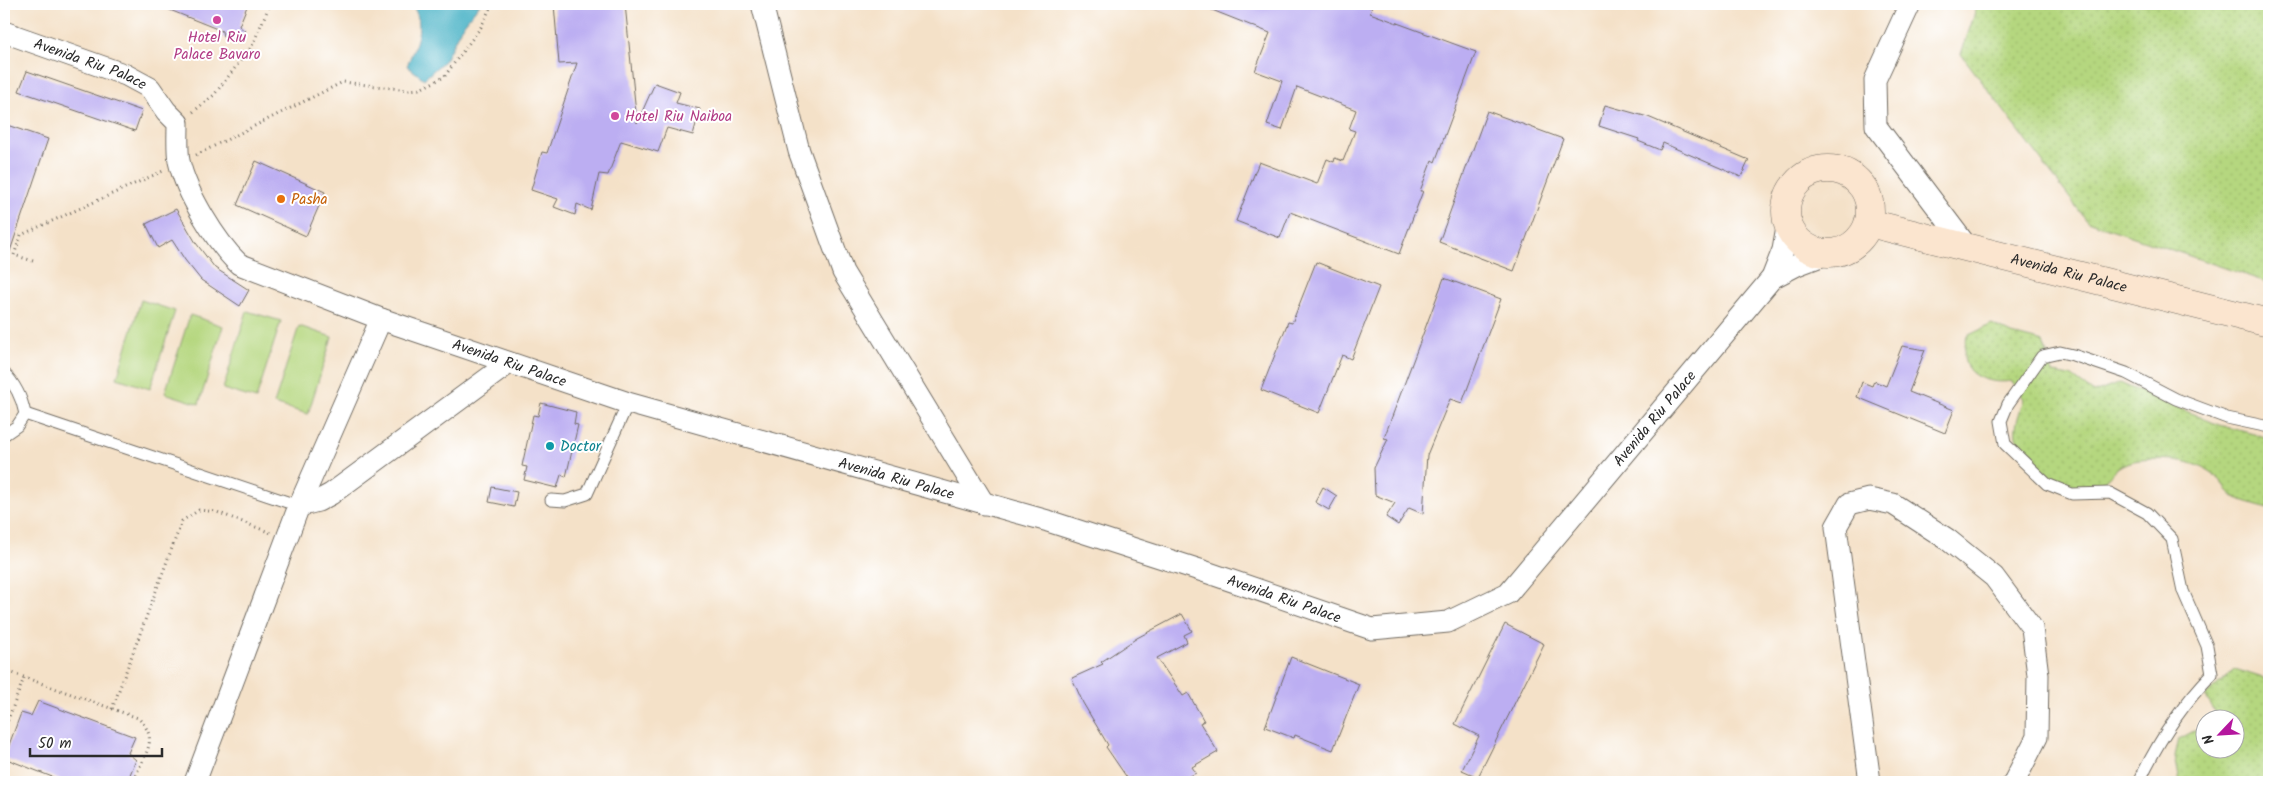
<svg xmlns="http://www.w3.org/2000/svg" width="2273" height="786" viewBox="0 0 2273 786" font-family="Kalam,sans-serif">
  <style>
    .grass { fill: url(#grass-dots); stroke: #708155 }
    .pitch { fill: #b5d77f; stroke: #708155 }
    .water { fill: #48b2c6; stroke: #3a6e78 }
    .building { fill: #bcaef2 }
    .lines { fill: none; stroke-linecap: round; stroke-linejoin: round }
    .lane-casing { stroke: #716b62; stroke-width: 13 }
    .street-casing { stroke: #716b62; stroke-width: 23 }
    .secondary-casing { stroke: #716b62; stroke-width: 29 }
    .path { stroke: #716b62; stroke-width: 3; stroke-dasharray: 1 4; stroke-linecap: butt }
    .lane { stroke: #fff; stroke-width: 11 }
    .street { stroke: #fff; stroke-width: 21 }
    .secondary { stroke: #fbe5cf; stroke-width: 28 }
    .hotel-dot { fill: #d1479c; stroke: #fff; stroke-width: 2 }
    .food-dot { fill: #e8710a; stroke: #fff; stroke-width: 2 }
    .culture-dot { fill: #0f9aa8; stroke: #fff; stroke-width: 2 }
    .labels { text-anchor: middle; stroke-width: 4; stroke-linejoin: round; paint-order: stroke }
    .hotel-label { font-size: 15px; fill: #b23c85; stroke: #fff }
    .street-label { font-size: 15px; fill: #2b2b2b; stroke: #fff }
    .food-label { font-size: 15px; fill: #c56008; stroke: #fff; text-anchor: start }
    .culture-label { font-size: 15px; fill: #0d838f; stroke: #fff; text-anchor: start }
  </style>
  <defs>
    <pattern id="grass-dots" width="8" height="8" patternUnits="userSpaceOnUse" patternTransform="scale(1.25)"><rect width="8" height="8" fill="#b5d77f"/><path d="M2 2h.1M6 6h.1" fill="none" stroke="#9cb96e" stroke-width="1.8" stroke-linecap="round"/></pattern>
  </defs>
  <rect width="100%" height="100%" fill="#fff"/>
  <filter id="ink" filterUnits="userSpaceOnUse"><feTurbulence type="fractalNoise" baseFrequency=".02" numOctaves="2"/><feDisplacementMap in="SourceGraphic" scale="10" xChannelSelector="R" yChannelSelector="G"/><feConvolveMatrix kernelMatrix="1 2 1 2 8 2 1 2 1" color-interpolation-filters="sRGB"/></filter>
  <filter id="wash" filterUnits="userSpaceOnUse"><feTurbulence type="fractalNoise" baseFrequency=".0096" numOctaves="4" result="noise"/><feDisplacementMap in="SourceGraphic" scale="20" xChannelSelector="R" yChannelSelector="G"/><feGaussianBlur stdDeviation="1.12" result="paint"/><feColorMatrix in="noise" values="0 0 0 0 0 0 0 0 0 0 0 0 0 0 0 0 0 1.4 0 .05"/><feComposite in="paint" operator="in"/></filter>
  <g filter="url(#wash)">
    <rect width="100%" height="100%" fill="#f4e1c8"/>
    <!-- grass -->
    <g class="grass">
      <polygon points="1978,4 2269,4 2269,283 2087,221 1961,54"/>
      <path d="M1992,324L2012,334L2043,342L2053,373L2071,376L2094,393L2120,383L2219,425L2269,438V508C2257,505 2240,501 2230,494C2226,491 2225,485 2221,481C2210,470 2198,464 2182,461C2167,459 2136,457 2122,465C2113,470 2108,480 2099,484C2074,497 2052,479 2035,463C2008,440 2014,430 2024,399L2011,381C1994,384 1965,379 1964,356C1964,349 1966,342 1967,336Z"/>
      <polygon points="2235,669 2269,680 2269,782 2180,782 2175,756 2179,739 2194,731 2205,729 2206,748 2236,748 2236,718 2219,718 2205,696"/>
    </g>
    <!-- pitch -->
    <g class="pitch">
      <polygon points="141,300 175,311 150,389 117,378"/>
      <polygon points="247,311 281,321 256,399 223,389"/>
      <polygon points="190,315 223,326 199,404 165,393"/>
      <polygon points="299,326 332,337 308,414 274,404"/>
    </g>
    <!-- water -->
    <path class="water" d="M411,4H480L461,28L445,60L424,79L407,66C415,45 427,24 411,4Z"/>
    <g id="blocks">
      <!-- building -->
      <g class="building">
        <polygon points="155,4 248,4 239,26 245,31 239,42 223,37 222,31"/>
        <polygon points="554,4 625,4 637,123 655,83 680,92 676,103 700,109 693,135 667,128 658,152 621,141 608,175 599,174 591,210 577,204 575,215 554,207 558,199 531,190 542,152 547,153 577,63 559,64"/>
        <polygon points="1197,4 1362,4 1372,8 1370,13 1476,52 1435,162 1432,160 1420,191 1423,191 1399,254 1290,212 1280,238 1236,221 1259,162 1317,184 1327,159 1334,162 1335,158 1343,161 1355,131 1349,129 1356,110 1297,87 1282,130 1267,125 1282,81 1255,71 1270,33"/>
        <polygon points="27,71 142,111 135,131 19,91"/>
        <polygon points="1605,105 1648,117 1749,160 1741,177 1663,143 1660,150 1638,141 1639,139 1599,126"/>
        <polygon points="1487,111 1563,139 1514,271 1439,242"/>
        <polygon points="4,124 48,139 6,263 4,263"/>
        <polygon points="256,161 325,192 306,236 237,205"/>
        <polygon points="176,209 196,243 215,268 249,290 240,306 201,280 185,260 172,240 158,248 146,224"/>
        <polygon points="1316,262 1379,287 1351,359 1342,355 1319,413 1261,390 1288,322 1292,323"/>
        <polygon points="1444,278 1501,299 1462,403 1450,399 1427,455 1423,514 1409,508 1398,525 1386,517 1395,503 1375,495 1374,468 1388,439 1384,438"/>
        <polygon points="1902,346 1925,350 1909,392 1954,410 1945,433 1857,397 1862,382 1872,386 1874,381 1886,386"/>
        <polygon points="541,403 576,412 574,424 578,425 566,477 561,475 557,488 524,480 527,467 522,466 533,415 538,416"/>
        <polygon points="492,487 517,492 514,507 489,502"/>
        <polygon points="1323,487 1337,496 1329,510 1315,502"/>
        <polygon points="1182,614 1192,631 1184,635 1187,642 1157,658 1183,696 1188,693 1204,721 1200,723 1218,752 1192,767 1196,773 1179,782 1130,782 1106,747 1108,745 1083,703 1072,678 1103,664 1101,662 1137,638"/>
        <polygon points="1505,624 1544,644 1478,777 1462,770 1479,736 1455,724"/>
        <polygon points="1291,657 1359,684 1333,750 1295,735 1294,738 1265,727"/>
        <polygon points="38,701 135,737 128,753 136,760 127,782 65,782 4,758 21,713 31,716"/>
      </g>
    </g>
  </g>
  <g filter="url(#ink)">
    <use href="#blocks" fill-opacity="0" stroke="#716b62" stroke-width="1"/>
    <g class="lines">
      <!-- lane casing -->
      <g class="lane-casing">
        <g id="lane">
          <path d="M4,373C16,385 22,398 25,414L17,426L4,435"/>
          <polyline points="25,414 299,506"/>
          <polyline points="551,500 565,501 587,494 628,403"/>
          <path d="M2139,782C2157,743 2182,705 2212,674L2207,646L2183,591L2172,539L2147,513L2110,493L2072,494L2047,484L2005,444L2001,421L2008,404L2042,356L2060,352L2073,355L2126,373L2176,399L2227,418L2269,427"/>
        </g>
      </g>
      <!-- street casing -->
      <g class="street-casing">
        <g id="street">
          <polyline points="762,4 799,151 843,272 984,504"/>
          <polyline points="1910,4 1875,80 1876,126 1968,248"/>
          <path id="s1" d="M4,32L126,75L150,88L166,111L178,123C178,135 177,149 179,161C186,193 216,242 239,264L381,319L628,403L1048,521L1206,572L1372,629L1448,622L1508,593L1772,278L1783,250L1788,222"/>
          <polyline points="1772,278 1797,265 1829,253"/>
          <polyline points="299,506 318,501 331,494 509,363"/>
          <polyline points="195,782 299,506 381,319"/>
          <polyline points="1870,782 1836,527 1849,504 1869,499 1893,504 1947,539 1994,577 2032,628 2038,675 2037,737 2014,782"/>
        </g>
      </g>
      <!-- secondary casing -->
      <g class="secondary-casing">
        <g id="secondary">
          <circle cx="1828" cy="211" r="42"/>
          <path id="s2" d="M1869,223L2269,323"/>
        </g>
      </g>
      <!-- path -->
      <g class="path">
        <polyline points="193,112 214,95 252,46 270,4"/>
        <polyline points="196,155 343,82 408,90 420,89 444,77 481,27 492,4"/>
        <polyline points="33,261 14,255 21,235 163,171"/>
        <path d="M4,670L138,718C163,742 140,757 134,782"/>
        <polyline points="112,709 182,521 199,510 217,512 271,533"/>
        <polyline points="4,730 24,678"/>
      </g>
      <!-- lane -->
      <use href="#lane" class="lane"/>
      <!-- street -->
      <use href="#street" class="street"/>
      <!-- secondary -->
      <use href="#secondary" class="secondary"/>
    </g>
  </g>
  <!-- markers -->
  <g class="hotel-dot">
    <circle cx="217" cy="20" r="5"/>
    <circle cx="615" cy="116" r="5"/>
  </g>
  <circle class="food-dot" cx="281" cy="199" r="5"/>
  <circle class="culture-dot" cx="550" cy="446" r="5"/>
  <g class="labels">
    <!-- hotel labels -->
    <g class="hotel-label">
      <text x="217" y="42">Hotel Riu<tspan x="217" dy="17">Palace Bavaro</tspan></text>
      <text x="625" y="121" text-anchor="start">Hotel Riu Naiboa</text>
    </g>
    <!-- street labels -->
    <g class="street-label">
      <text dy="5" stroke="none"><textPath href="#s1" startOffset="92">Avenida Riu Palace</textPath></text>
      <text dy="5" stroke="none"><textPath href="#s2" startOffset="206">Avenida Riu Palace</textPath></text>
      <text dy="5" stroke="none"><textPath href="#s1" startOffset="648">Avenida Riu Palace</textPath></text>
      <text dy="5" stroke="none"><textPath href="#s1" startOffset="1922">Avenida Riu Palace</textPath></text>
      <text dy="5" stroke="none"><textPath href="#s1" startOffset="1052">Avenida Riu Palace</textPath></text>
      <text dy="5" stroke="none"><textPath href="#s1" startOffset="1458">Avenida Riu Palace</textPath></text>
    </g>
    <!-- food labels -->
    <g class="food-label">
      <text x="291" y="204">Pasha</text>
    </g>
    <!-- culture labels -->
    <g class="culture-label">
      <text x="560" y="451">Doctor</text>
    </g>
  </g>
  <!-- margin -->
  <rect width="2273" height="786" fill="none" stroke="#fff" stroke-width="20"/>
  <!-- north arrow -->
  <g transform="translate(2220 734) rotate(245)"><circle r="24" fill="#ffffff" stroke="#aaaaaa"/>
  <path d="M0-4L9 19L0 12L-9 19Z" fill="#b5179e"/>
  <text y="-8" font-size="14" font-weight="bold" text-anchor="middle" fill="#2b2b2b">N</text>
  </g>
  <!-- scale -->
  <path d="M30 748v8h132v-8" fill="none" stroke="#2b2b2b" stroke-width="2.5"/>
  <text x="38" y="748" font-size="15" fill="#2b2b2b" stroke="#ffffff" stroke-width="4" paint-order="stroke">50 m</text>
</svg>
